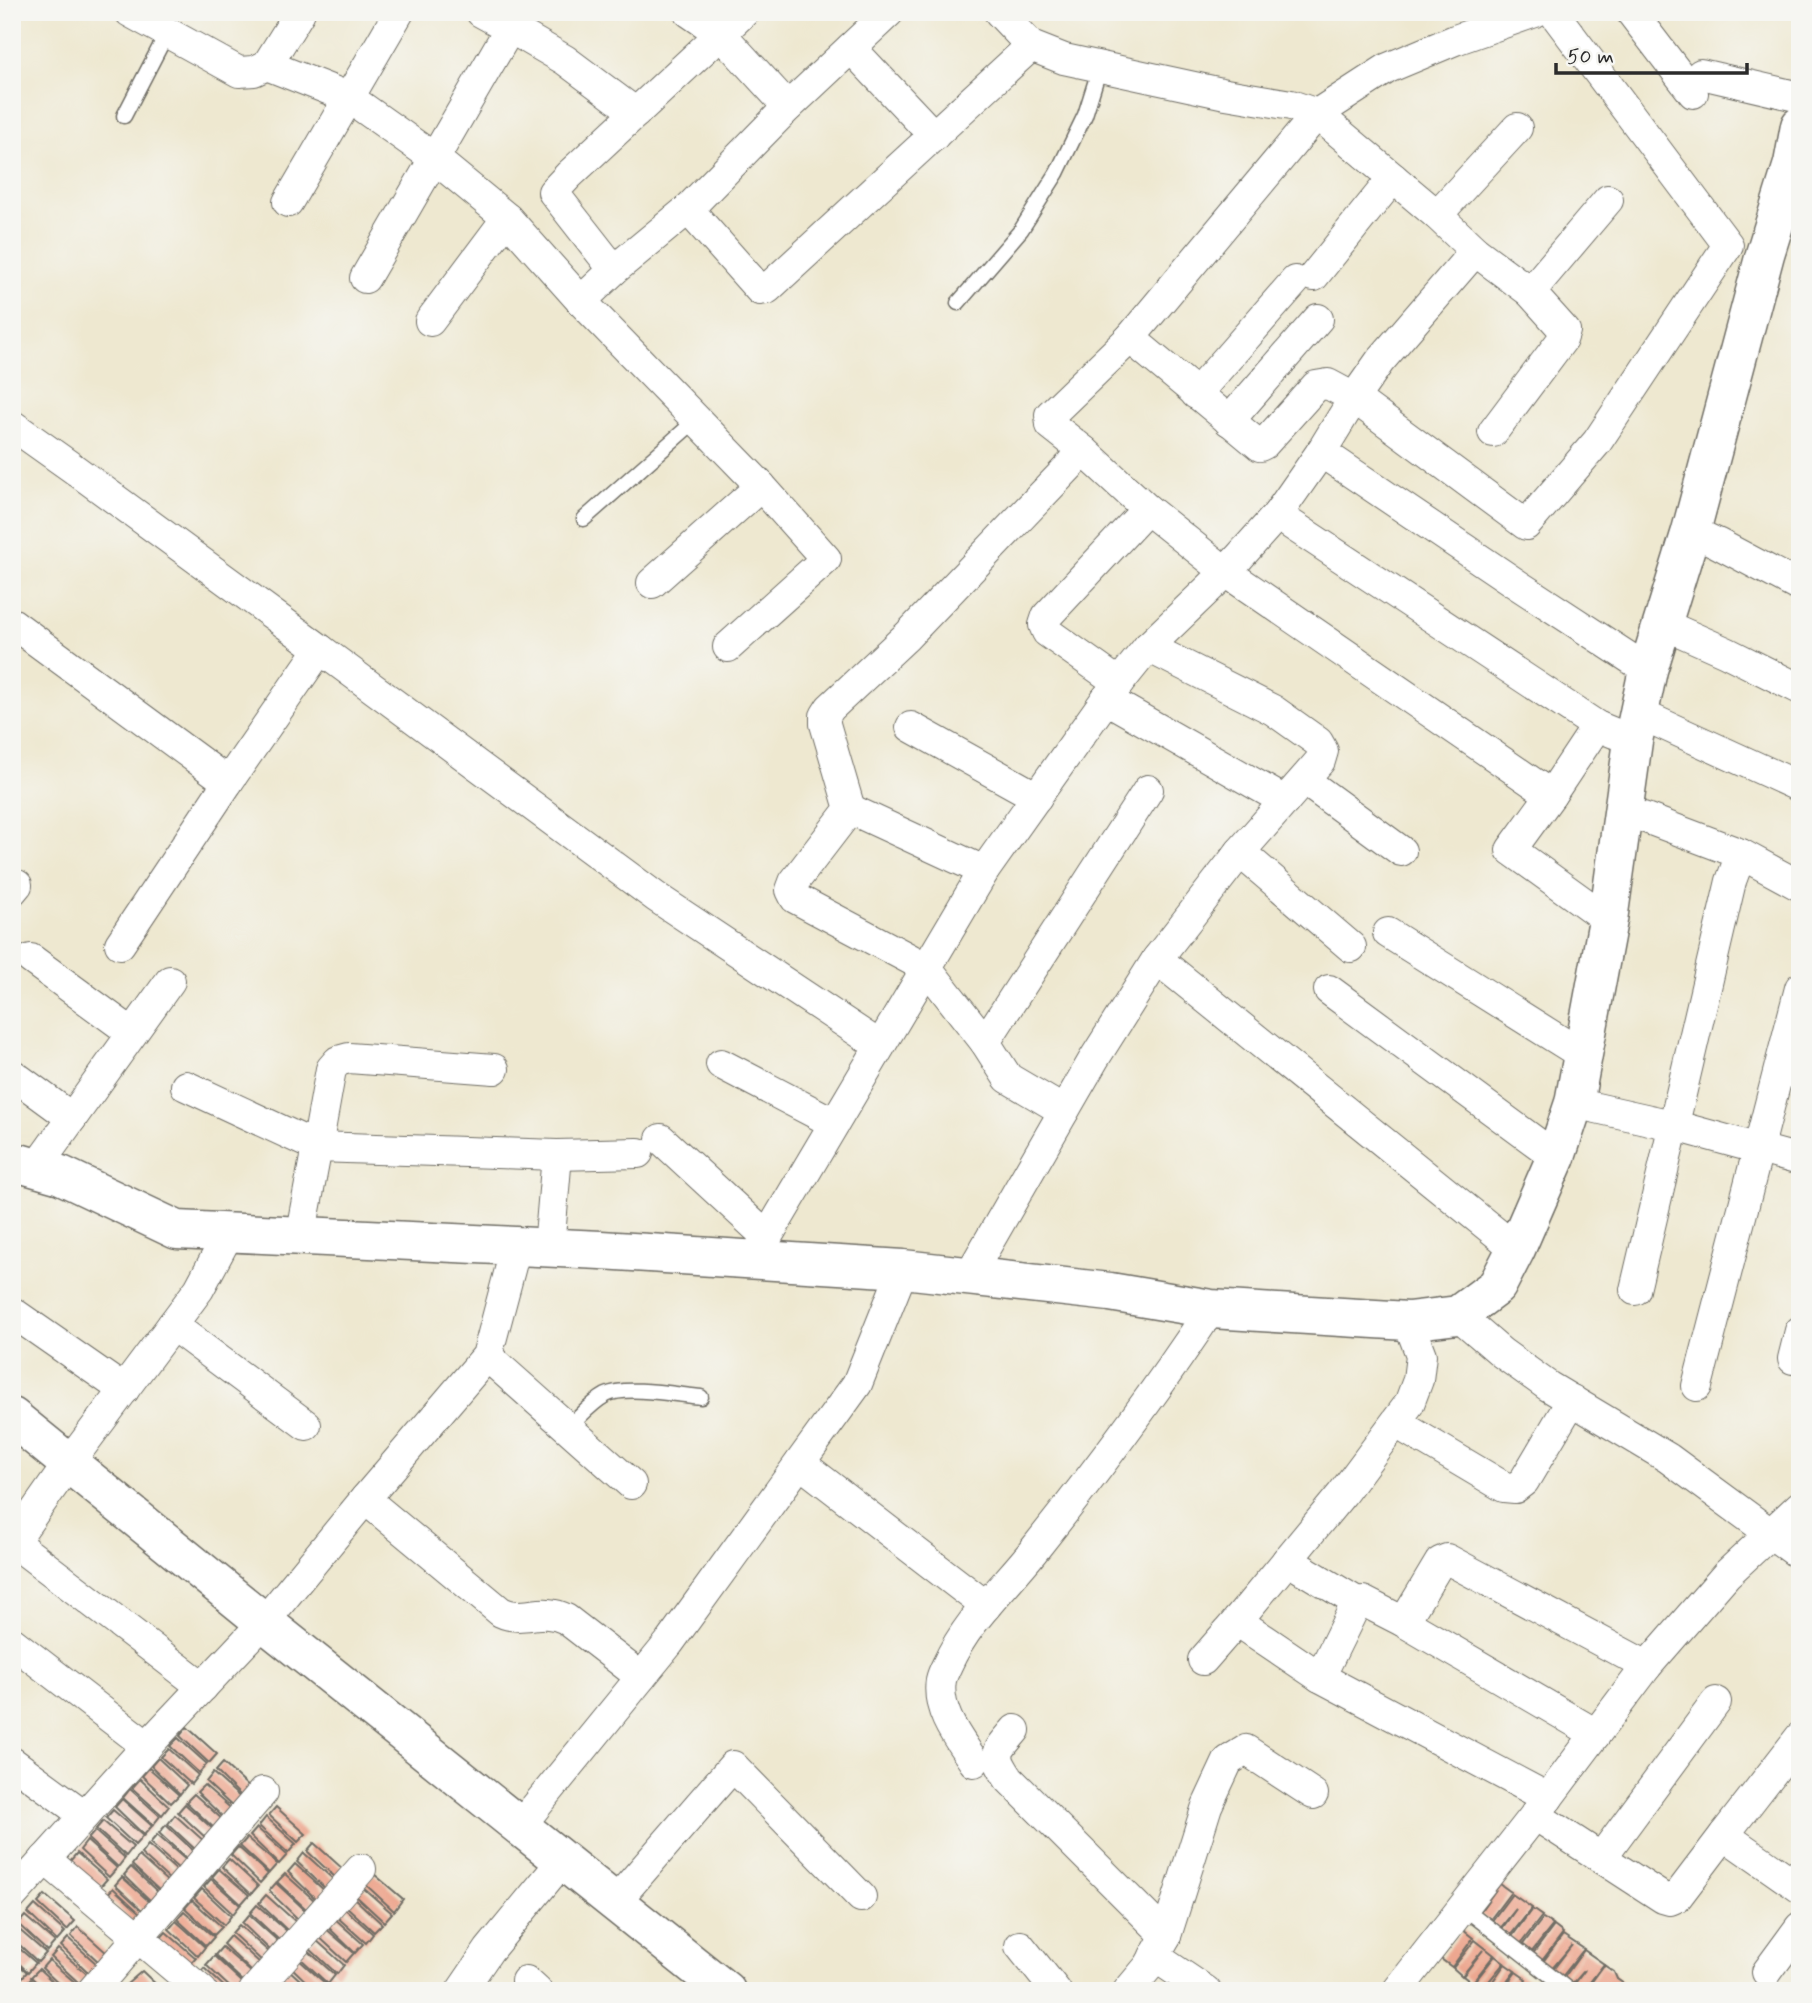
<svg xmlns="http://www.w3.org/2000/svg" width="1812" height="2003" viewBox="0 0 1812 2003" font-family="Mynerve,sans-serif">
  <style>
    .building { fill: #eda790 }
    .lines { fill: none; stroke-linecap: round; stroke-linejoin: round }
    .lane-casing { stroke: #6f6d65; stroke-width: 17 }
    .street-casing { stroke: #6f6d65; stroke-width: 32 }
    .secondary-casing { stroke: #6f6d65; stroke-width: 41 }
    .lane { stroke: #fff; stroke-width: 14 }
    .street { stroke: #fff; stroke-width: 30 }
    .secondary { stroke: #fff; stroke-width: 38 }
  </style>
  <rect width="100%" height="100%" fill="#f6f6f2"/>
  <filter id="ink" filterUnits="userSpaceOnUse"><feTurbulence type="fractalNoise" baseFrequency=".0143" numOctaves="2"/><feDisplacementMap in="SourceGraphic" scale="14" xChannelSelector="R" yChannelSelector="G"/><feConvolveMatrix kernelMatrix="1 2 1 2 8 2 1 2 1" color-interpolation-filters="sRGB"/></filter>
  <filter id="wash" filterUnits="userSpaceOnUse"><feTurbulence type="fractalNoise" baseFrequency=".00686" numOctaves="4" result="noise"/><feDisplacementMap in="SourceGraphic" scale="28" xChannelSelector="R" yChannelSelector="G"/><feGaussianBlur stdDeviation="1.57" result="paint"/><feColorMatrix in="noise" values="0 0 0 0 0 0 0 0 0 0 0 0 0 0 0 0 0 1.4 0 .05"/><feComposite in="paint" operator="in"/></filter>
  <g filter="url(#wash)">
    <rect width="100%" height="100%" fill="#eee8d0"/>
    <g id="blocks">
      <!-- building -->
      <g class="building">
        <polygon points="187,1727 217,1754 209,1763 180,1736"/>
        <polygon points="178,1738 207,1764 199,1773 170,1746"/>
        <polygon points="169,1749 198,1775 191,1784 161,1757"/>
        <polygon points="158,1758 187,1785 180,1794 151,1766"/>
        <polygon points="223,1763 252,1790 244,1799 216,1771"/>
        <polygon points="149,1768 179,1795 171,1803 142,1776"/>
        <polygon points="213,1773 243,1800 235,1809 206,1782"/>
        <polygon points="140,1779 169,1806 162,1815 132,1788"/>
        <polygon points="204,1785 234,1811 226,1820 197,1792"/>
        <polygon points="130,1789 160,1816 153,1825 123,1798"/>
        <polygon points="194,1794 223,1820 215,1829 186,1802"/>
        <polygon points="122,1799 152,1826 144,1835 115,1807"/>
        <polygon points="185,1804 214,1830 207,1839 178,1812"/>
        <polygon points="276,1807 306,1834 298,1842 269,1815"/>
        <polygon points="113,1810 143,1836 135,1845 106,1818"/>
        <polygon points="175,1815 205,1842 197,1851 168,1824"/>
        <polygon points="266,1817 296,1844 288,1853 259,1826"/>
        <polygon points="103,1821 133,1847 126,1856 96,1829"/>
        <polygon points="166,1825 195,1852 188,1860 159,1833"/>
        <polygon points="257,1828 287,1855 279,1864 250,1836"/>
        <polygon points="95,1831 125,1858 118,1867 88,1839"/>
        <polygon points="157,1835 187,1861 180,1870 150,1843"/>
        <polygon points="247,1838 277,1864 269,1873 240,1846"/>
        <polygon points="87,1841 117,1868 109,1877 80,1850"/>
        <polygon points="314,1843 343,1869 336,1878 307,1851"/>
        <polygon points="148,1845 178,1872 171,1881 141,1854"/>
        <polygon points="238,1847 268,1874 260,1883 231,1855"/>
        <polygon points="77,1853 107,1879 99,1888 70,1861"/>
        <polygon points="304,1853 334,1880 326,1889 297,1862"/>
        <polygon points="139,1856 169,1883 161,1892 132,1865"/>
        <polygon points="229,1859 258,1886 251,1894 222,1867"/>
        <polygon points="295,1864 325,1891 317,1900 288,1872"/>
        <polygon points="131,1867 160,1894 153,1903 124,1875"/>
        <polygon points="219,1869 249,1895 241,1904 212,1877"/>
        <polygon points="285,1874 314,1900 306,1909 277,1882"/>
        <polygon points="374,1874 403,1899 394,1911 365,1884"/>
        <polygon points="122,1877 152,1904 144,1912 115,1885"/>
        <polygon points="211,1879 240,1905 233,1914 204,1887"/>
        <polygon points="276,1883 305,1910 298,1919 269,1891"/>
        <polygon points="1500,1884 1511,1892 1489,1921 1479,1913"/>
        <polygon points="362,1887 392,1913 384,1922 355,1895"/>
        <polygon points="113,1888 142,1915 135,1924 106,1896"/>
        <polygon points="202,1889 231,1916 224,1925 194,1898"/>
        <polygon points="1512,1894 1532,1908 1509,1937 1501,1930 1516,1909 1499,1930 1491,1922"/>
        <polygon points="45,1895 75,1921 67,1930 38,1903"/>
        <polygon points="266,1895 296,1922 288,1931 259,1903"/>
        <polygon points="353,1897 382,1924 374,1932 345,1905"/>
        <polygon points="192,1900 222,1927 214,1935 185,1908"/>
        <polygon points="35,1905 65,1932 57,1941 28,1913"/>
        <polygon points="257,1905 287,1931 279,1940 250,1913"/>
        <polygon points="344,1908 373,1934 366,1943 336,1916"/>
        <polygon points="1532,1909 1542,1916 1519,1946 1511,1938"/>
        <polygon points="184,1911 214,1937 206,1946 177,1919"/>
        <polygon points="249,1915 278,1941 270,1950 242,1923"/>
        <polygon points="25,1916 55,1942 47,1951 18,1924"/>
        <polygon points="333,1917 363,1944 355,1953 326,1925"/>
        <polygon points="1543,1918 1553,1925 1530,1954 1521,1947"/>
        <polygon points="176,1921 205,1947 198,1956 169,1929"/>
        <polygon points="239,1925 269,1952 262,1961 232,1933"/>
        <polygon points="1554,1926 1563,1933 1541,1962 1532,1955"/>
        <polygon points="16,1927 46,1953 38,1962 12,1938 12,1931"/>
        <polygon points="78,1927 108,1954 100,1963 71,1936"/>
        <polygon points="324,1927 354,1953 346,1962 317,1935"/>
        <polygon points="1463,1930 1473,1938 1452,1967 1441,1959"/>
        <polygon points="166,1932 196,1958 188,1967 159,1940"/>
        <polygon points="1563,1935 1584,1949 1561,1978 1552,1971 1572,1945 1551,1970 1542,1963"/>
        <polygon points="230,1936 260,1963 252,1972 223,1944"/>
        <polygon points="68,1938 98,1965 90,1974 61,1946"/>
        <polygon points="315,1939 344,1965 337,1974 308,1947"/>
        <polygon points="1475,1940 1494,1955 1472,1983 1463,1976 1483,1950 1462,1976 1453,1968"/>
        <polygon points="12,1942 36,1963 28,1972 12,1957"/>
        <polygon points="222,1947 252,1973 244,1982 215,1955"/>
        <polygon points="305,1948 335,1975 328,1984 298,1956"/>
        <polygon points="58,1949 88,1975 80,1984 51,1957"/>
        <polygon points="1584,1950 1604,1964 1583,1991 1578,1991 1573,1986 1585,1970 1571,1986 1563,1979"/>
        <polygon points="214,1956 243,1983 237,1991 234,1991 206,1965"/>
        <polygon points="1495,1956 1504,1963 1481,1991 1473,1984"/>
        <polygon points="297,1958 327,1985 322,1991 316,1991 290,1966"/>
        <polygon points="12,1959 27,1972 19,1981 12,1975"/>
        <polygon points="49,1960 79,1986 75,1991 66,1991 42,1968"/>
        <polygon points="1505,1964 1515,1971 1500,1991 1486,1991"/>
        <polygon points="1604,1965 1614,1972 1617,1979 1634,1991 1585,1991"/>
        <polygon points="204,1968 229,1991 212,1991 197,1976"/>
        <polygon points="39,1969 63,1991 46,1991 31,1977"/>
        <polygon points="288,1969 312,1991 295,1991 281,1977"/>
        <polygon points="142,1971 163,1991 133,1991 126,1985"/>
        <polygon points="1516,1972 1526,1979 1517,1991 1502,1991"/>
        <polygon points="30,1979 43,1991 27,1991 23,1987"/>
        <polygon points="1526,1981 1536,1987 1533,1991 1518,1991"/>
      </g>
    </g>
  </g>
  <g filter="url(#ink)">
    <use href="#blocks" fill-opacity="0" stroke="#6f6d65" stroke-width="2"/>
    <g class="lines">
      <!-- lane casing -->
      <g class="lane-casing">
        <g id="lane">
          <polyline points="124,116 167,33"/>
          <polyline points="958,303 1021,230 1057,173 1085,115 1100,67"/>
          <polyline points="584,519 696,420"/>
          <path d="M568,1428C580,1417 591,1403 606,1395C626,1385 678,1395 701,1397"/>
          <polyline points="1463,1907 1570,1991"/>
        </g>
      </g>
      <!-- street casing -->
      <g class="street-casing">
        <g id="street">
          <polyline points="130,12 239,72 254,71 267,65 300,12"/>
          <polyline points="689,12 721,34 788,107"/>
          <polyline points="999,12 1031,46 1064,59 1226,94 1291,105 1317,114 1388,68 1455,40 1535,12"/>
          <polyline points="1553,12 1728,245 1597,442 1526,525 1354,398 1321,452 1518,585 1648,670"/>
          <polyline points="1631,12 1693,93"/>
          <polyline points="510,28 565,60 636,113"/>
          <polyline points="851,48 934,136"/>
          <polyline points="267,65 348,97 434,158 507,218 581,301 614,270 688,209 788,107 889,12"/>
          <polyline points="1701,74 1800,97"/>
          <polyline points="288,202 399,12"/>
          <polyline points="688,209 760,290 767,289 1031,46"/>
          <polyline points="1437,215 1517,128"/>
          <polyline points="614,270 553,192 569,175 744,12"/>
          <polyline points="1314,276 1393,178"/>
          <polyline points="365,278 510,28 481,12"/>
          <polyline points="1530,292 1608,200"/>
          <polyline points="581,301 761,486 826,559 728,647"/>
          <polyline points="430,321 507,218"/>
          <polyline points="1130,338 1260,446 1264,444 1316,386 1328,384 1354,398 1380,361 1475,251"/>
          <polyline points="1196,394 1295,281"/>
          <polyline points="1229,421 1318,319"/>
          <polyline points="12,425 74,469 320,649 228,782 12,623"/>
          <polyline points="1084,451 1051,425 1050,415 1130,338 1317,114 1437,215 1475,251 1530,292 1565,331 1562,340 1493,432"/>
          <polyline points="1321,452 1277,515 1226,572 1551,795 1597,726"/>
          <polyline points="1277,515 1597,726 1614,733"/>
          <polyline points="1691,531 1717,543 1800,587"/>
          <polyline points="652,583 761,486"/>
          <polyline points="1663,624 1726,652 1800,689"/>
          <polyline points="320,649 656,897 880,1046"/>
          <polyline points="1119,683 1047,632 1044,625 1047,616 1147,509"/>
          <polyline points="1106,699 1285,801"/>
          <polyline points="1638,713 1800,787"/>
          <polyline points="911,727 1037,797"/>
          <polyline points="1304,780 1401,851"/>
          <polyline points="1551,795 1511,850 1608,920"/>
          <polyline points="850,809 984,871"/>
          <polyline points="1623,814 1643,817 1741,854 1800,886"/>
          <polyline points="1240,852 1351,947"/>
          <polyline points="12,891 17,885"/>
          <polyline points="1388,933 1581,1054"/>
          <polyline points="120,944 228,782"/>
          <polyline points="31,959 132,1033"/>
          <polyline points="1157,959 1516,1249"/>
          <polyline points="1329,990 1556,1157"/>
          <polyline points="985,1042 1148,790"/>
          <polyline points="721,1064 834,1123"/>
          <polyline points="12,1074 72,1118"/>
          <polyline points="186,1086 317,1147 331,1069 338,1061 349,1058 494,1069"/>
          <polyline points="1574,1103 1672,1125 1800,1160"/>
          <polyline points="1064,1111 1008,1078 985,1042 927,968 795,898 791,890 794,882 850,809 825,724 825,716 830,708 907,636 1084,451 1147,509 1226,572 1148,647"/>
          <polyline points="661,1139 767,1237"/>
          <polyline points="36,1168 170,981"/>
          <polyline points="300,1237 317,1147 557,1155 638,1153"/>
          <polyline points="549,1248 557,1155"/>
          <polyline points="754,1259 984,871 1106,699 1148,647 1273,710 1318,742 1323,751 1320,761 1240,852 1157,959 1094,1059 969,1276"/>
          <polyline points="1635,1290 1731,881 1741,854"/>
          <polyline points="12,1312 124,1390"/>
          <polyline points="1458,1315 1502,1353 1548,1386 1668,1458 1800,1555"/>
          <polyline points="172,1325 306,1425"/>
          <polyline points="487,1356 631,1484"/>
          <polyline points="1793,1359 1800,1331"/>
          <polyline points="1697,1386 1800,988"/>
          <polyline points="1408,1430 1504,1487 1515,1488 1524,1481 1572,1400"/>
          <polyline points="800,1463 986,1606"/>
          <path d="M365,1499L501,1612C524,1623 541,1606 566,1619L641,1677"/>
          <polyline points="12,1541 203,1687"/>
          <polyline points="12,1544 69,1463 199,1289 229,1233"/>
          <polyline points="1287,1560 1357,1602"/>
          <polyline points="1237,1621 1320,1677 1548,1798"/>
          <polyline points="1404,1622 1596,1734"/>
          <polyline points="12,1642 147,1746"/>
          <polyline points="1203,1660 1237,1621 1342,1494 1409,1404 1418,1380 1421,1355 1408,1321"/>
          <polyline points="1320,1677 1357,1602 1363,1601 1404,1622 1440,1562 1447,1559 1647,1666"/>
          <path d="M1015,1730C996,1753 992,1753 1009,1779L1166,1936"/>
          <polyline points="12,1762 84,1815"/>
          <path d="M974,1762C958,1738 936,1711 941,1680C942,1675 945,1669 947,1665C967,1620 1004,1588 1034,1550C1096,1472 1156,1392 1211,1309"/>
          <polyline points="1535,1815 1663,1898 1670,1900 1677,1897 1724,1835 1800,1888"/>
          <polyline points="520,1826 669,1643 857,1384 903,1269"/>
          <polyline points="1724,1835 1800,1737"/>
          <polyline points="1601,1858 1716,1702"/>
          <polyline points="45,1859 202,1991"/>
          <polyline points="12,1896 147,1746 264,1622 365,1499 487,1356 516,1247"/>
          <polyline points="615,1902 733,1766 861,1897"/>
          <polyline points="1020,1946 1056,1991"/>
          <polyline points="1154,1956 1206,1991"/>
          <polyline points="1767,1972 1800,1927"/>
          <polyline points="526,1981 537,1991"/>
          <polyline points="92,1991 263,1792"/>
          <polyline points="254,1991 361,1869"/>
          <polyline points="461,1991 489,1950 563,1860"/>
          <polyline points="1128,1991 1149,1966 1166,1936 1207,1806 1228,1761 1246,1750 1313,1794"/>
          <polyline points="1397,1991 1535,1815 1647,1666 1727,1574 1800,1506"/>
        </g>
      </g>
      <!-- secondary casing -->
      <g class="secondary-casing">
        <g id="secondary">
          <polyline points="12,1161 61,1175 177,1230 601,1250 903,1269 1110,1292 1211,1309 1408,1321 1458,1315 1497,1286 1516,1249 1556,1157 1574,1103 1608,920 1633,741 1648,670 1691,531 1765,254 1793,164 1800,126"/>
          <polyline points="12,1417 264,1622 726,1991"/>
        </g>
      </g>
      <!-- lane -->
      <use href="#lane" class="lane"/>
      <!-- street -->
      <use href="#street" class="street"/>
      <!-- secondary -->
      <use href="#secondary" class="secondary"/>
    </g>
  </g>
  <!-- margin -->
  <rect width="1812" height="2003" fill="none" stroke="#f6f6f2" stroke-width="42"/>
  <!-- scale -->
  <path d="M1556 63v10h191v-10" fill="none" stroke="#2b2b2b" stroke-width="3.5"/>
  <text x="1567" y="63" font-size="21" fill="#2b2b2b" stroke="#f6f6f2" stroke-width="5" paint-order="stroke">50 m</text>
</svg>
